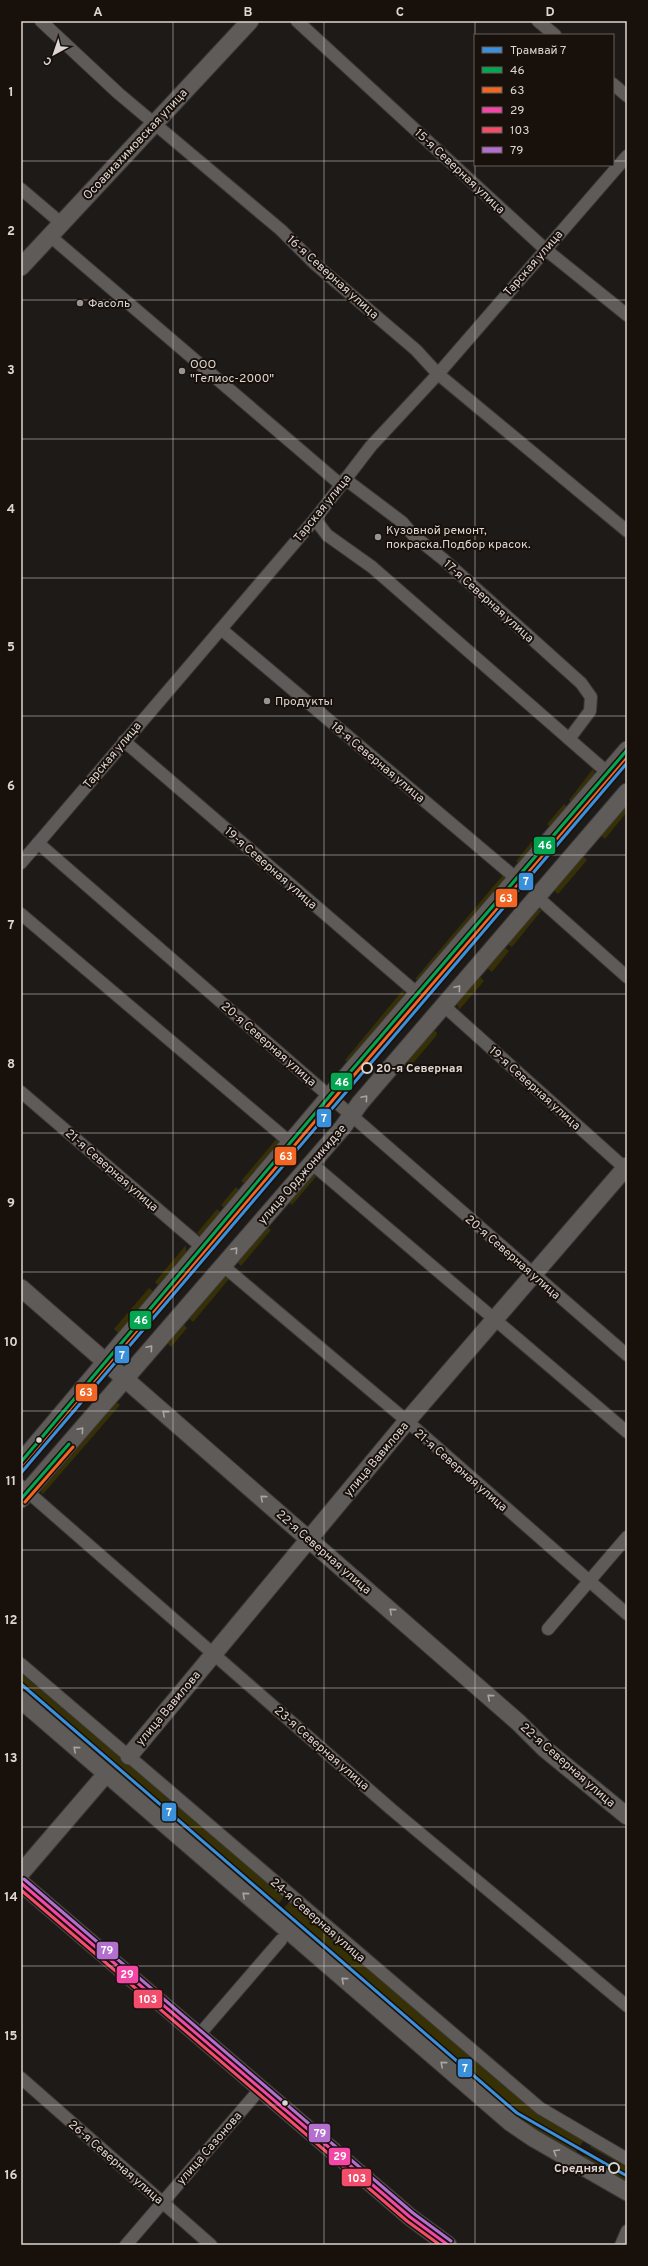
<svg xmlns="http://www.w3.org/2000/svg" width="648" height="2266" viewBox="0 0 648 2266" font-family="Overpass,sans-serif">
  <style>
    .green { fill: #363004 }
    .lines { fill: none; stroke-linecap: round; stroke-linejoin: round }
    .street-casing { stroke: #3a3735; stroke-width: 14 }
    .secondary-casing { stroke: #3a3735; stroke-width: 19 }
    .street { stroke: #5f5b59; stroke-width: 12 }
    .secondary { stroke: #5f5b59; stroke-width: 17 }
    .bus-1-casing { stroke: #18100b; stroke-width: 6 }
    .bus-2-casing { stroke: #18100b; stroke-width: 6 }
    .bus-3-casing { stroke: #18100b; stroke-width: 6 }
    .bus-4-casing { stroke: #18100b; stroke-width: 6 }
    .bus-5-casing { stroke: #18100b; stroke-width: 6 }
    .bus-1 { stroke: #00a651; stroke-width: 3 }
    .bus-2 { stroke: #f26522; stroke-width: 3 }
    .bus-3 { stroke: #f346a5; stroke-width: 3 }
    .bus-4 { stroke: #f44d6c; stroke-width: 3 }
    .bus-5 { stroke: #b36fd0; stroke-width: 3 }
    .tram-1-casing { stroke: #18100b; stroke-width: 6 }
    .tram-1 { stroke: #3a90db; stroke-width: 3 }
    .oneway { stroke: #aaa4a2 }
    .grid { fill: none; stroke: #dcd5d2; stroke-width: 1; stroke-opacity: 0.55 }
    .poi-dot { fill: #9a9491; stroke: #18100b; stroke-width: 1.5 }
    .stop-dot { fill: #18100b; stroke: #dcd5d2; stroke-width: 2 }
    .bus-dot { fill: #dcd5d2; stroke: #18100b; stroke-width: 1.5 }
    .labels { text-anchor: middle; stroke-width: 4; stroke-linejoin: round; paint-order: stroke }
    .street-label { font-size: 12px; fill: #dcd5d2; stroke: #18100b }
    .poi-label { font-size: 12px; fill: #dcd5d2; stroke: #18100b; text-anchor: start }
    .stop-label { font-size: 12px; font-weight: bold; fill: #dcd5d2; stroke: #18100b; text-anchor: start }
    .line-badge { stroke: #18100b; stroke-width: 1.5 }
    .badge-label { font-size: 11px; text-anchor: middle; font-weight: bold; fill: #fff }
    .neatline { fill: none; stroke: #dcd5d2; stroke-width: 1.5 }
    .grid-label { font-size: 13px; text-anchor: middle; font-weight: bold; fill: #dcd5d2 }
  </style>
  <rect width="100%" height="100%" fill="#1e1a18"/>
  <!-- green -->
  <g class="green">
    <polygon points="593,769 595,774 572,803 569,800"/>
    <polygon points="627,803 627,812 605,839 600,835"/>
    <polygon points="564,804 569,808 552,828 547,824"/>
    <polygon points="538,834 543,840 523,861 518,863 516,861"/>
    <polygon points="583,856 587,860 558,894 553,890"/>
    <polygon points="503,875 505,877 503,884 419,980 415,979"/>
    <polygon points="536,909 542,910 512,947 507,944"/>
    <polygon points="505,948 509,951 492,972 487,968"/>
    <polygon points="479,976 484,981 459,1010 457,1003"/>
    <polygon points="403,990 404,999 349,1063 345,1060"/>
    <polygon points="434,1030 437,1033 436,1036 408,1069 403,1065"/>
    <polygon points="279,1136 284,1140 246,1185 241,1181"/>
    <polygon points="313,1171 320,1172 292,1205 287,1201"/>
    <polygon points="236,1187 241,1192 226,1209 221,1205"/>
    <polygon points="217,1209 222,1213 202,1237 197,1233"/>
    <polygon points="266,1226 271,1230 241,1266 236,1261"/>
    <polygon points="186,1245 186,1254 159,1286 155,1282"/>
    <polygon points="224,1275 229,1279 193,1322 188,1317"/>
    <polygon points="149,1288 154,1292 118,1333 114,1329"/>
    <polygon points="183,1324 187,1328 171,1347 167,1343"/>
    <polygon points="116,1402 120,1405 43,1494 40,1491"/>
    <polygon points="21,1673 284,1897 271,1913 21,1696"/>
    <polygon points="291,1900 585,2138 574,2156 533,2131 278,1915"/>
    <polygon points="593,2142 627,2161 627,2186 582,2161 586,2153 617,2170 621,2164 590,2147"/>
  </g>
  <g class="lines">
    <!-- street casing -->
    <g class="street-casing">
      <g id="street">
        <polyline points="41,21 118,93 281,230 315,264 416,350 438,374 627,531"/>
        <polyline points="297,21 545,249 627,315"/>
        <polyline points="538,21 555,35"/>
        <polyline points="613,84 627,96"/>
        <polyline points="21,189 61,223"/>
        <polyline points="50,236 341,485"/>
        <polyline points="345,479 402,522 414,536 443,559 581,683 591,697 590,711 569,739"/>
        <polyline points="315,519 327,535 372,567 608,773"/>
        <polyline points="221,629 517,879"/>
        <polyline points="124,741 418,994"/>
        <polyline points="38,843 627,1355"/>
        <polyline points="21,863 315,519 371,446 438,374 627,156"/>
        <polyline points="536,896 627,977"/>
        <polyline points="21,914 291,1143"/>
        <polyline points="444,1006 627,1170"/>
        <polyline points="21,1092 203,1248"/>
        <polyline points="311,1163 627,1432"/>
        <polyline points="222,1265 407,1421 627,1614"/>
        <polyline points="21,1486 391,1809 627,2006"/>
        <polyline points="548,1629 627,1537"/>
        <polyline points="21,1664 540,2108 627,2159"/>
        <polyline points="199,2035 281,1940"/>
        <polyline points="21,2078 211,2245"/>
        <polyline points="126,2245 261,2088"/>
        <polyline points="621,2245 627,2231"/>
      </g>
    </g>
    <!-- secondary casing -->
    <g class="secondary-casing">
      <g id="secondary">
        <polyline points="21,267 250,21"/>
        <polyline points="21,1288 519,1723 545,1749 627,1816"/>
        <polyline points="21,1462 339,1085 627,750"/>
        <polyline points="21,1499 343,1127 360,1103 627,792"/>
        <polyline points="21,1700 511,2123 533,2138 627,2192"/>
        <polyline points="129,1756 407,1421 627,1166"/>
        <polyline points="21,1873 106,1774"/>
        <polyline points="21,1883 410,2217 448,2245"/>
      </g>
    </g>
    <!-- street -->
    <use href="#street" class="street"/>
    <!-- secondary -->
    <use href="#secondary" class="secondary"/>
    <!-- bus-1 casing -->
    <g class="bus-1-casing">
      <g id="bus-1">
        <polyline points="21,1462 339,1085 627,750"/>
        <polyline points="21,1499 69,1444"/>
      </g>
    </g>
    <!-- bus-2 casing -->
    <g class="bus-2-casing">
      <g id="bus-2">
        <polyline points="25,1465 343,1088 627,758"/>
        <polyline points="25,1502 73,1447"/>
      </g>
    </g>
    <!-- bus-3 casing -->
    <g class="bus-3-casing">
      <polyline id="bus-3" points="21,1883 410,2217 448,2245"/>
    </g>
    <!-- bus-4 casing -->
    <g class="bus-4-casing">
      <polyline id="bus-4" points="21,1890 407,2221 440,2245"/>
    </g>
    <!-- bus-5 casing -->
    <g class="bus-5-casing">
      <polyline id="bus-5" points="24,1879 413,2213 451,2241"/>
    </g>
    <!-- bus-1 -->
    <use href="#bus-1" class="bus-1"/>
    <!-- bus-2 -->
    <use href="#bus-2" class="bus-2"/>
    <!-- bus-3 -->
    <use href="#bus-3" class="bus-3"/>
    <!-- bus-4 -->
    <use href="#bus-4" class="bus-4"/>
    <!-- bus-5 -->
    <use href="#bus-5" class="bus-5"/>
    <!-- tram-1 casing -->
    <g class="tram-1-casing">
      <g id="tram-1">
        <polyline points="21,1473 627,763"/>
        <polyline points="21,1684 517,2113 627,2176"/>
      </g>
    </g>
    <!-- tram-1 -->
    <use href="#tram-1" class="tram-1"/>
  </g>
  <!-- one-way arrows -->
  <defs><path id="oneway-chevron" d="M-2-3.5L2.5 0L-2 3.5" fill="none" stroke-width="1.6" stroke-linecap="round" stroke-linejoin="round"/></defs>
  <g class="oneway">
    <use href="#oneway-chevron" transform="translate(458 988) rotate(-50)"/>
    <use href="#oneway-chevron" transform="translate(365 1098) rotate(-50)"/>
    <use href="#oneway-chevron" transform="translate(235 1250) rotate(-49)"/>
    <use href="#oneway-chevron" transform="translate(150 1348) rotate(-49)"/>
    <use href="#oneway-chevron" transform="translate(165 1413) rotate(-139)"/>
    <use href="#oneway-chevron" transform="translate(81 1430) rotate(-49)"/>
    <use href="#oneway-chevron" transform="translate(263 1498) rotate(-139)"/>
    <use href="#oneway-chevron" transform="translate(392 1611) rotate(-139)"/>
    <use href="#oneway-chevron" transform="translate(490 1697) rotate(-139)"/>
    <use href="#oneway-chevron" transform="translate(76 1749) rotate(-139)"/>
    <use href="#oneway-chevron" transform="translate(245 1895) rotate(-139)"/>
    <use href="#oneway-chevron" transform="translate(344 1980) rotate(-139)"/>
    <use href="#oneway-chevron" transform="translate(443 2064) rotate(-139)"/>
    <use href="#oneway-chevron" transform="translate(556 2152) rotate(-149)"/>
  </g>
  <!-- grid -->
  <path class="grid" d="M173,21V2245M324,21V2245M475,21V35M475,35V165M21,161H475M613,161H627M475,165V2245M21,300H627M21,439H627M21,578H627M21,716H627M21,855H627M21,994H627M21,1133H627M21,1272H627M21,1411H627M21,1550H627M21,1688H627M21,1827H627M21,1966H627M21,2105H627"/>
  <!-- markers -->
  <g class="poi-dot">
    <circle cx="80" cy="303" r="4"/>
    <circle cx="182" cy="371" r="4"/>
    <circle cx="378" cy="537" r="4"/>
    <circle cx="267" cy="701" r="4"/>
  </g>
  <g class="stop-dot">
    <circle cx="367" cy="1068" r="5"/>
    <circle cx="614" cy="2168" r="5"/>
  </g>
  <g class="bus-dot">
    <circle cx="39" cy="1440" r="3.5"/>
    <circle cx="285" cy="2103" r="3.5"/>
  </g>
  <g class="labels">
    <!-- street labels -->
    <g class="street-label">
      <text transform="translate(135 144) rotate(-47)" y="4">Осоавиахимовская улица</text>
      <text transform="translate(460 171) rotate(43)" y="4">15-я Северная улица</text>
      <text transform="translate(533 263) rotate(-49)" y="4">Тарская улица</text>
      <text transform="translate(333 277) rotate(42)" y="4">16-я Северная улица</text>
      <text transform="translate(322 508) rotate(-51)" y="4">Тарская улица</text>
      <text transform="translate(489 601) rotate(42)" y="4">17-я Северная улица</text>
      <text transform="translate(112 755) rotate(-50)" y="4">Тарская улица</text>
      <text transform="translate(378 762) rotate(40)" y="4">18-я Северная улица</text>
      <text transform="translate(271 868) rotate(41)" y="4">19-я Северная улица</text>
      <text transform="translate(269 1044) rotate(41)" y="4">20-я Северная улица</text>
      <text transform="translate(535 1088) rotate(42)" y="4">19-я Северная улица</text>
      <text transform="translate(112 1170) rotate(41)" y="4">21-я Северная улица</text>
      <text transform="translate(302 1174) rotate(-49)" y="4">улица Орджоникидзе</text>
      <text transform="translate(513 1257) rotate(41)" y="4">20-я Северная улица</text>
      <text transform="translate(376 1459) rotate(-50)" y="4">улица Вавилова</text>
      <text transform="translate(461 1470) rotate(41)" y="4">21-я Северная улица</text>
      <text transform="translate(324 1552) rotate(41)" y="4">22-я Северная улица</text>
      <text transform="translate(168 1708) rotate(-50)" y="4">улица Вавилова</text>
      <text transform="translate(322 1748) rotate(41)" y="4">23-я Северная улица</text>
      <text transform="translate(568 1765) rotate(41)" y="4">22-я Северная улица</text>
      <text transform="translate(318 1920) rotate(41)" y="4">24-я Северная улица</text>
      <text transform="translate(209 2148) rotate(-49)" y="4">улица Сазонова</text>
      <text transform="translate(116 2162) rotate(41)" y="4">26-я Северная улица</text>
    </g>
    <!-- poi labels -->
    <g class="poi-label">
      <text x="88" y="307">Фасоль</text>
      <text x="190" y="368">ООО<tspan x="190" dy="14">"Гелиос-2000"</tspan></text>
      <text x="386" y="534">Кузовной ремонт,<tspan x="386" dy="14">покраска.Подбор красок.</tspan></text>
      <text x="275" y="705">Продукты</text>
    </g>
    <!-- stop labels -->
    <g class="stop-label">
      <text x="376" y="1072">20-я Северная</text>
      <text x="605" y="2172" text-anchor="end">Средняя</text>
    </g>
  </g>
  <g class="line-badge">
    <rect x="533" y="836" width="23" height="19" rx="4" fill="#00a651"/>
    <rect x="518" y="872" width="16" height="19" rx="4" fill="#3a90db"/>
    <rect x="495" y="888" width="23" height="20" rx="4" fill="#f26522"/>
    <rect x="330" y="1072" width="23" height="19" rx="4" fill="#00a651"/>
    <rect x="316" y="1108" width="16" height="20" rx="4" fill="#3a90db"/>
    <rect x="274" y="1146" width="23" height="20" rx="4" fill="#f26522"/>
    <rect x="129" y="1310" width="23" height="20" rx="4" fill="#00a651"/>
    <rect x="114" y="1345" width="16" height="19" rx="4" fill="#3a90db"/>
    <rect x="75" y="1383" width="23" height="19" rx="4" fill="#f26522"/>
    <rect x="161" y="1802" width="16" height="20" rx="4" fill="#3a90db"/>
    <rect x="96" y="1941" width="23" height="19" rx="4" fill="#b36fd0"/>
    <rect x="116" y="1965" width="23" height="19" rx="4" fill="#f346a5"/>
    <rect x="133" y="1989" width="30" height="20" rx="4" fill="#f44d6c"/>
    <rect x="457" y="2058" width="16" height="20" rx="4" fill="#3a90db"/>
    <rect x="308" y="2123" width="23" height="20" rx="4" fill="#b36fd0"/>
    <rect x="328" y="2147" width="23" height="19" rx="4" fill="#f346a5"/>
    <rect x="341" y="2168" width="31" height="19" rx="4" fill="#f44d6c"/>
  </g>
  <g class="badge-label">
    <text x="545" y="849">46</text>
    <text x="526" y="885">7</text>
    <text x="506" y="902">63</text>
    <text x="342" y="1086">46</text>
    <text x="324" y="1122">7</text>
    <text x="286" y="1160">63</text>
    <text x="141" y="1324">46</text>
    <text x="122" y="1359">7</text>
    <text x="86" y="1396">63</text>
    <text x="169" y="1816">7</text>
    <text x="107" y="1954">79</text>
    <text x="127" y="1978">29</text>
    <text x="148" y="2003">103</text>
    <text x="465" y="2072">7</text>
    <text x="320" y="2137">79</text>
    <text x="340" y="2160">29</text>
    <text x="357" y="2182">103</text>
  </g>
  <!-- border -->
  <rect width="648" height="2266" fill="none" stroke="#18100b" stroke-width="44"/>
  <!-- legend -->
  <rect x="474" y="34" width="140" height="132" fill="#18100b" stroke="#665f5b"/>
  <rect x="482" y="47" width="20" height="6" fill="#3a90db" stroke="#665f5b"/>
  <text x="510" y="54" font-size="12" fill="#dcd5d2">Трамвай 7</text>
  <rect x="482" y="67" width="20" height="6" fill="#00a651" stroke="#665f5b"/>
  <text x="510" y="74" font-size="12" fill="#dcd5d2">46</text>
  <rect x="482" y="87" width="20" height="6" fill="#f26522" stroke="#665f5b"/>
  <text x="510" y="94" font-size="12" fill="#dcd5d2">63</text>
  <rect x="482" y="107" width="20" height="6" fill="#f346a5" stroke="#665f5b"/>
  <text x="510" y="114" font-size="12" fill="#dcd5d2">29</text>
  <rect x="482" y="127" width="20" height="6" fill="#f44d6c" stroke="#665f5b"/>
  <text x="510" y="134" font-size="12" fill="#dcd5d2">103</text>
  <rect x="482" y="147" width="20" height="6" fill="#b36fd0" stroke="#665f5b"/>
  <text x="510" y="154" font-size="12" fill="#dcd5d2">79</text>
  <!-- north arrow -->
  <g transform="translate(54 54) rotate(220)" stroke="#18100b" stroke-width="3" paint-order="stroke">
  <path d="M0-3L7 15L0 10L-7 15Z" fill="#dcd5d2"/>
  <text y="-6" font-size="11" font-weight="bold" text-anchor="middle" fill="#dcd5d2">С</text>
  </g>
  <rect x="22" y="22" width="604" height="2222" class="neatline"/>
  <g class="grid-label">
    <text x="98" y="16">A</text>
    <text x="248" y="16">B</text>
    <text x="400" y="16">C</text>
    <text x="550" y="16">D</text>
    <text x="11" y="96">1</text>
    <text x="11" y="235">2</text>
    <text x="11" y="374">3</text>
    <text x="11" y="513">4</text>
    <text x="11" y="651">5</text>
    <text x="11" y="790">6</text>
    <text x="11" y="929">7</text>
    <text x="11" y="1068">8</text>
    <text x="11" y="1207">9</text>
    <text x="11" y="1346">10</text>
    <text x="11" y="1485">11</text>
    <text x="11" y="1624">12</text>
    <text x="11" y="1762">13</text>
    <text x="11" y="1901">14</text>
    <text x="11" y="2040">15</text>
    <text x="11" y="2179">16</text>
  </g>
</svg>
